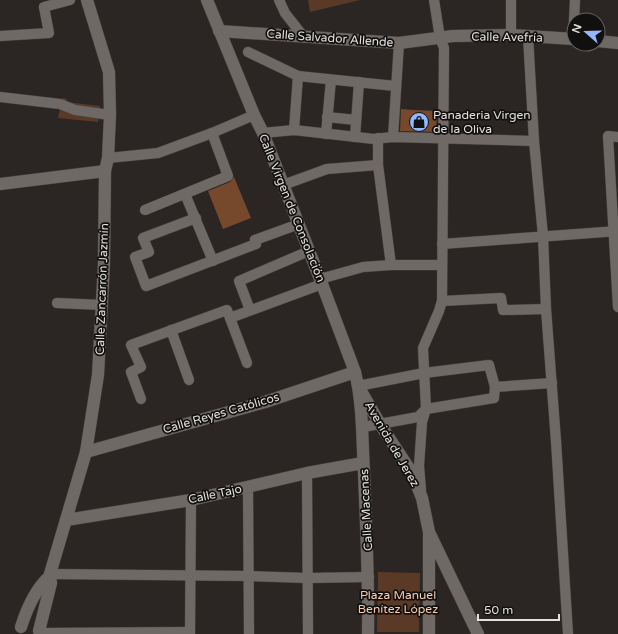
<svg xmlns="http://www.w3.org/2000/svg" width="618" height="634" viewBox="0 0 618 634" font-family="'Varela Round',sans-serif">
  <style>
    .green { fill: #5a3a27 }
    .building { fill: #76492c }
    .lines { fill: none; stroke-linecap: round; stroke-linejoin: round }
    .street-casing { stroke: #45413f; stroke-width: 11 }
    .secondary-casing { stroke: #45413f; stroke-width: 13 }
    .street { stroke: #6f6966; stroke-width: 10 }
    .secondary { stroke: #6f6966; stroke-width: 12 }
    .labels { text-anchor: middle; stroke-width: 3.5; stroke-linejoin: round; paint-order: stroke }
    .street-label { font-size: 12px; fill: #e3e0de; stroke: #12100e }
    .poi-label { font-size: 12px; fill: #e3e0de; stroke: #12100e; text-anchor: start }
    .park-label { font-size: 12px; fill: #f9cbb0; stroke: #12100e }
  </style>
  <rect width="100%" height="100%" fill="#2b2623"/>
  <!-- green -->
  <g class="green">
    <polygon points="308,0 360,0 310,12"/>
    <polygon points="62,98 67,99 66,102 100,106 98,122 58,118"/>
    <polygon points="378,572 420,573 419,632 377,632"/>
  </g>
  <!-- building -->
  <g class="building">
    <polygon points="401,109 413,110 437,111 436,132 400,131"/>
    <polygon points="234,177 251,218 223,229 208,191 230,182"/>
  </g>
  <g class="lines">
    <!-- street casing -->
    <g class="street-casing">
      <g id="street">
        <polyline points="279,0 285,13 303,36"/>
        <polyline points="511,0 511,35"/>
        <polyline points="574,20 575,0"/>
        <polyline points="0,36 49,33 44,7 70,0"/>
        <polyline points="528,36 534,141 543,236 546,309 556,441 568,634"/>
        <polyline points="573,39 574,21"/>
        <polyline points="248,52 298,76 395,86"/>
        <polyline points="0,97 60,104 75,110 110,115"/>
        <polyline points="327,117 356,120"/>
        <polyline points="294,130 298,76"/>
        <polyline points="263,133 294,130 374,139 393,137 534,141"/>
        <polyline points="326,134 331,80"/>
        <polyline points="355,137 359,82"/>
        <polyline points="393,137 399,43"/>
        <polyline points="618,137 608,136 618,307"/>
        <polyline points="378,138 378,165 391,265"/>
        <polyline points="108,158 158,153 212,133 254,115"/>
        <polyline points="283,185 327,169 378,165"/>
        <polyline points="185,194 213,261"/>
        <polyline points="145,210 228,176 212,133"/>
        <polyline points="196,218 143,238 149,252 135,257 146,286 256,244 255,240 299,224"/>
        <polyline points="442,244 618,231"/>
        <polyline points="320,279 363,267 391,265 441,265"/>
        <polyline points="442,301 501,298 503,310 546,309"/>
        <polyline points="57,303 102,305"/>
        <polyline points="250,310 239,281 309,251"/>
        <polyline points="230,318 247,363"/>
        <polyline points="171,330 189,380"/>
        <polyline points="358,386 424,373 489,365 495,387"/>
        <polyline points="141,399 131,372 141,367 131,345 227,310 230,318 322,284"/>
        <polyline points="363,427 418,417 426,409 494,398 495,387 552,383"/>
        <polyline points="307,473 308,634"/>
        <polyline points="248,487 249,634"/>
        <polyline points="421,490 419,466 422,422 426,409 423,348 439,311 442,301 444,48 440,38 434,0"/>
        <polyline points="50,574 248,576 307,578 369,577"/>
        <polyline points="40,633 190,632"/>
        <polyline points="190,634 191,500"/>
      </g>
    </g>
    <!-- secondary casing -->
    <g class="secondary-casing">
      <g id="secondary">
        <path d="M207,0L254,115L263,133L322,284L355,372C363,405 362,439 364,472C366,526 369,580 368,634"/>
        <polyline points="219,31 399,43 453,36 511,35 574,39"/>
        <polyline points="598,41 618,43"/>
        <polyline points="0,184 105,171"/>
        <polyline points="361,391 380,424 412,473 422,498 429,532 478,634"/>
        <polyline points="86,452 265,402 355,372"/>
        <polyline points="66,520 191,500 307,473 363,463"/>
        <path d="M21,627C27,608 35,589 50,576"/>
        <polyline points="39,631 51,583 50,574 86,452 98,375 104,264 105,171 108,158 110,115 109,72 87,0"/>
        <polyline points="429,634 429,535"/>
      </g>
    </g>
    <!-- street -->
    <use href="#street" class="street"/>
    <!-- secondary -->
    <use href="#secondary" class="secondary"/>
  </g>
  <!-- icons -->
  <defs>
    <g id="shop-disc" transform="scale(1)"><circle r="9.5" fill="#92b7fd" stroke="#12100e"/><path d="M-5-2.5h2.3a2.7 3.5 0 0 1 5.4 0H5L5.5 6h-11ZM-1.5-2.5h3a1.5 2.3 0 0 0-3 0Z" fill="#111"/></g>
  </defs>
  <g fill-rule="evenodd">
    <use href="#shop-disc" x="419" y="122"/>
  </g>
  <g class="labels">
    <!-- street labels -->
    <g class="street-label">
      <text transform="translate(507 37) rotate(1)" y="4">Calle Avefría</text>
      <text transform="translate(330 38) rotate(4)" y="4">Calle Salvador Allende</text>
      <text transform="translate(292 208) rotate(68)" y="4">Calle Virgen de Consolación</text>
      <text transform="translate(102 289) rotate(-88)" y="4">Calle Zancarrón Jazmín</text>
      <text transform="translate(221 413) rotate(-16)" y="4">Calle Reyes Católicos</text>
      <text transform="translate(392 444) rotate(60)" y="4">Avenida de Jerez</text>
      <text transform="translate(215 494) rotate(-12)" y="4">Calle Tajo</text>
      <text transform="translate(366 510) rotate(-93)" y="4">Calle Macenas</text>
    </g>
    <!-- poi labels -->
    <g class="poi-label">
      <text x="433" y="119">Panaderia Virgen<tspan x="433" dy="14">de la Oliva</tspan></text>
    </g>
    <!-- park labels -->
    <g class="park-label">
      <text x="398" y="599">Plaza Manuel<tspan x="398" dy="14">Benítez López</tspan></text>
    </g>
  </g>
  <!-- north arrow -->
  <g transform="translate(586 32) rotate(290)"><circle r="19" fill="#12100e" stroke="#666361"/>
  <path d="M0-3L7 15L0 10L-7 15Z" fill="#92b7fd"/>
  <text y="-6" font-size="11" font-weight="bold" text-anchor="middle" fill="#e3e0de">N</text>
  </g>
  <!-- scale -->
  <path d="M478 614v6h81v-6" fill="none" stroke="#e3e0de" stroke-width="2"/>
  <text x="484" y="614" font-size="12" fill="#e3e0de" stroke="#12100e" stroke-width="3" paint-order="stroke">50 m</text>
</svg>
